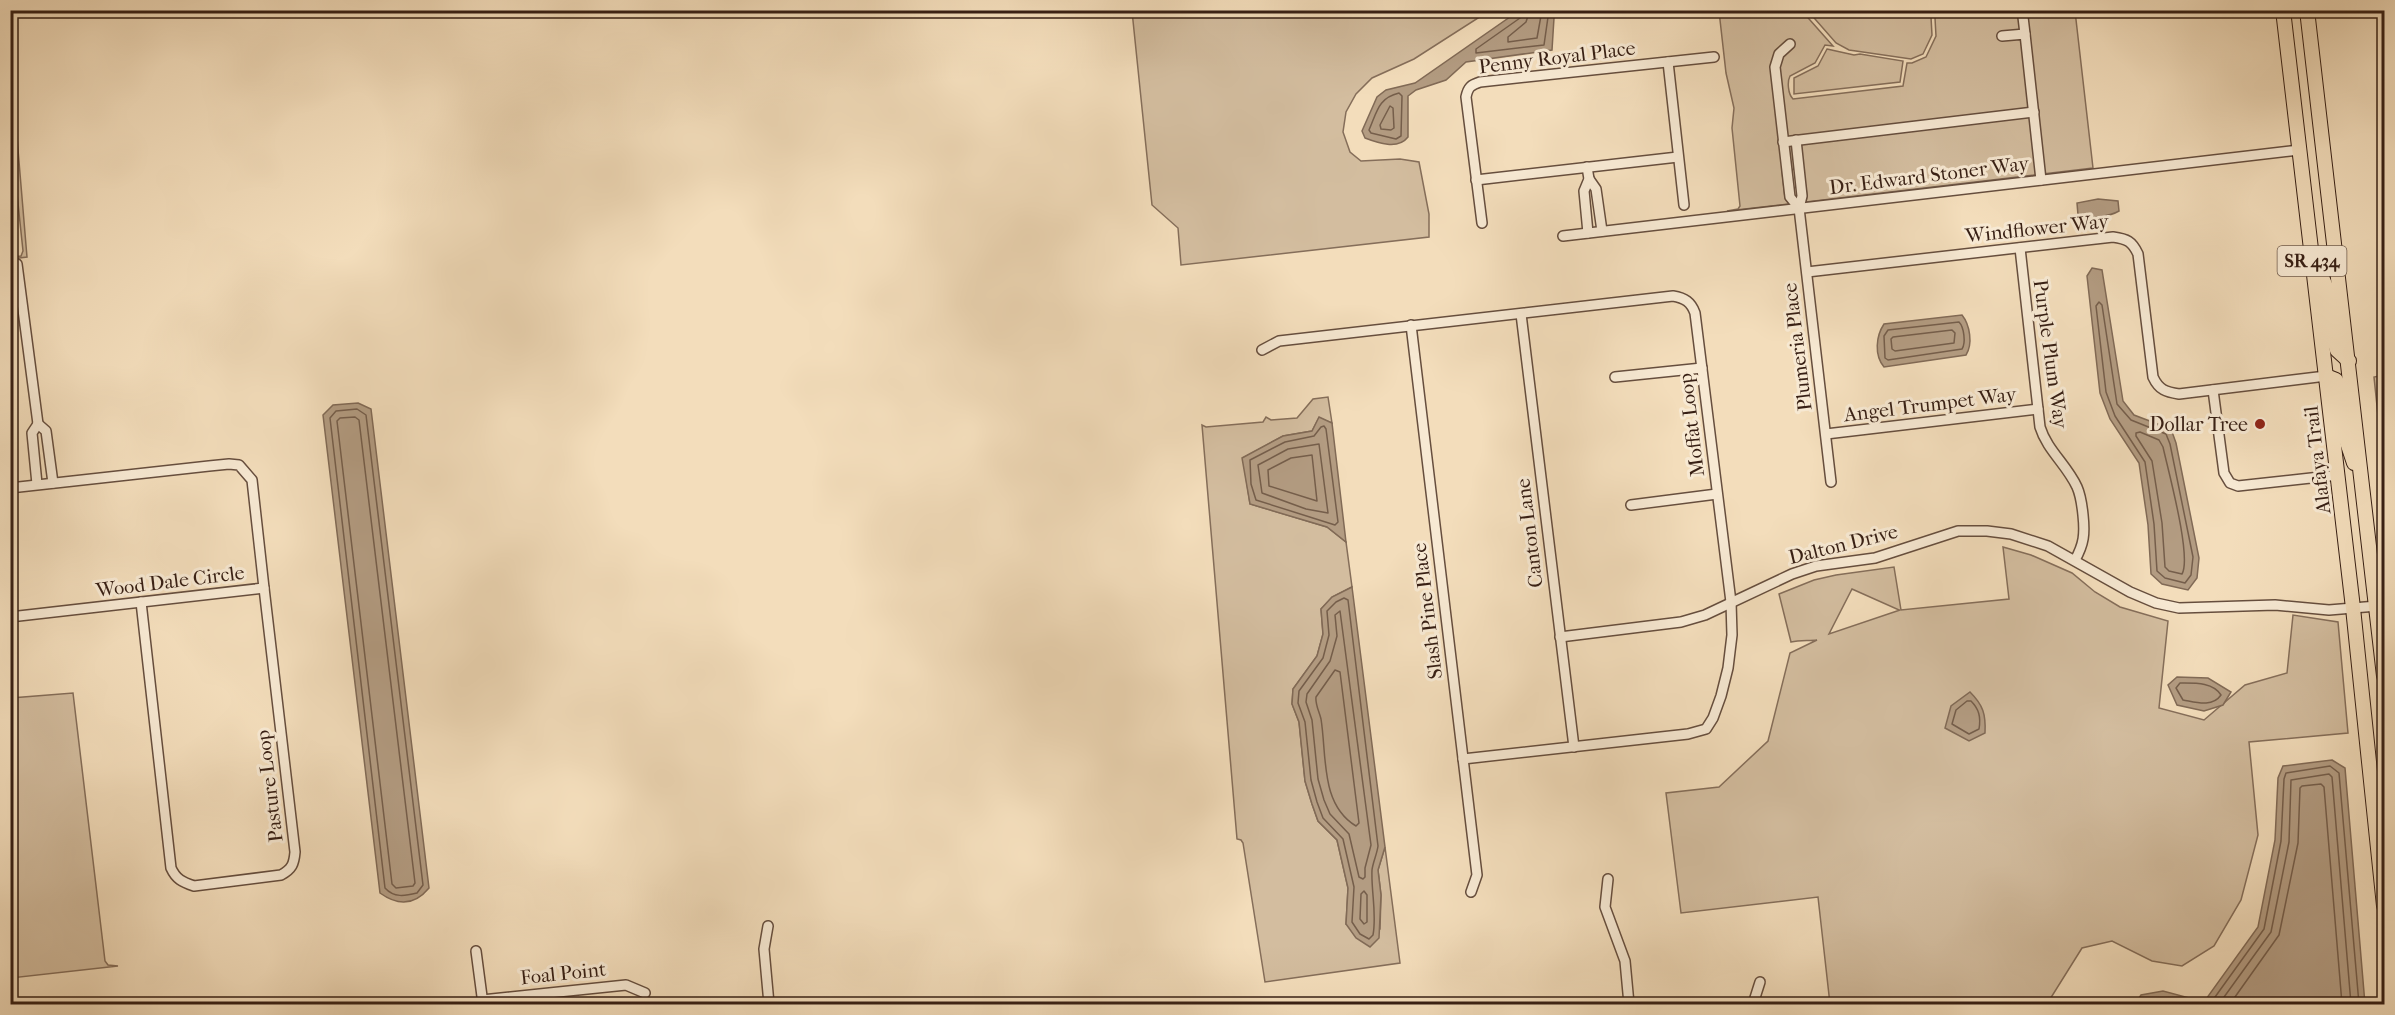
<svg xmlns="http://www.w3.org/2000/svg" width="2395" height="1015" viewBox="0 0 2395 1015" font-family="'IM FELL French Canon',serif">
  <style>
    .green { fill: #d3bd9f; stroke: #856e5a; stroke-width: 1.5; fill-rule: evenodd }
    .water { fill: #b39c82; stroke: #816a56; stroke-width: 1.5 }
    .lines { fill: none; stroke-linecap: round; stroke-linejoin: round }
    .shore { stroke: #755e4b; stroke-width: 1.5 }
    .street-casing { stroke: #664e3e; stroke-width: 12 }
    .primary-casing { stroke: #371f14; stroke-width: 16 }
    .street { stroke: #f7e9d3; stroke-width: 9 }
    .primary { stroke: #f3ddbb; stroke-width: 14 }
    .poi-dot { fill: #8f2418; stroke: #f7e9d3; stroke-width: 2 }
    .labels { text-anchor: middle; stroke-width: 6; stroke-linejoin: round; paint-order: stroke }
    .shield { fill: #f7e9d3; stroke: #715c4d; stroke-width: 1.5 }
    .shield-label { font-size: 18px; font-weight: bold; fill: #371f14 }
    .street-label { font-size: 20px; fill: #371f14; stroke: #f7e9d3 }
    .poi-label { font-size: 20px; fill: #371f14; stroke: #f7e9d3; text-anchor: end }
  </style>
  <rect width="100%" height="100%" fill="#f3ddbb"/>
  <filter id="stains"><feTurbulence type="fractalNoise" baseFrequency=".00333" numOctaves="4"/><feColorMatrix values="0 0 0 0 .2 0 0 0 0 .09 0 0 0 0 .02 0 0 0 .5 -.17"/></filter>
  <radialGradient id="worn" r=".72"><stop offset=".6" stop-color="#630" stop-opacity="0"/><stop offset="1" stop-color="#630" stop-opacity=".3"/></radialGradient>
  <!-- green -->
  <g class="green">
    <polygon points="1132,11 1489,11 1414,59 1372,78 1356,94 1346,112 1343,132 1350,152 1361,161 1400,159 1419,162 1429,214 1429,237 1181,265 1178,228 1152,205"/>
    <path d="M1719,11H1802L1833,46L1825,45L1815,63L1790,76C1787,82 1788,94 1793,99L1903,86L1907,63H1912L1926,57L1936,36L1935,18L1938,11H2075L2093,168L1806,202L1807,195L1803,168L1782,171L1785,198L1789,204L1727,211L1738,209L1740,206L1732,128L1734,108L1726,73Z"/>
    <polygon points="1808,11 1934,11 1931,17 1932,35 1923,54 1911,59 1849,50 1836,43"/>
    <polygon points="1827,49 1854,55 1860,54 1903,61 1900,82 1794,94 1794,78 1818,66"/>
    <polygon points="11,90 13,90 27,257 11,259 11,257 21,256 23,251 11,137"/>
    <polygon points="2384,375 2384,473 2374,377"/>
    <polygon points="1328,397 1332,423 1319,418 1312,431 1283,436 1243,458 1250,504 1327,527 1346,542 1352,587 1332,597 1321,609 1323,634 1317,656 1293,689 1292,704 1299,722 1305,781 1312,804 1318,821 1337,840 1348,888 1346,924 1380,929 1381,895 1378,870 1385,847 1400,963 1265,982 1243,843 1241,840 1237,839 1202,425 1206,427 1263,422 1266,417 1271,420 1297,418 1313,399"/>
    <path d="M2003,547L2031,555L2072,573L2095,592L2120,607L2168,621L2159,708L2204,720L2245,685L2287,673L2293,615L2338,622L2348,733L2249,742L2258,835L2241,900L2214,946L2182,966L2152,961L2112,941L2082,948L2047,1004H1830L1818,897L1681,913L1666,793L1719,787L1768,741L1790,653L1817,640C1809,641 1800,640 1791,642L1779,594L1814,580L1836,575L1894,567L1901,610L2009,599ZM1852,589L1899,610H1900L1829,634Z"/>
    <polygon points="73,693 105,961 108,965 118,966 11,978 11,698"/>
  </g>
  <!-- water -->
  <g class="water">
    <path d="M1520,10L1560,11L1554,18L1552,50L1466,62L1446,80L1416,90L1408,96V137C1398,150 1378,143 1365,138L1362,131L1377,97L1386,90L1415,83Z"/>
    <path d="M2098,199L2118,201L2119,211C2109,217 2089,219 2078,215L2077,203Z"/>
    <polygon points="2092,268 2102,270 2123,401 2134,415 2171,429 2176,443 2199,558 2197,578 2188,590 2162,584 2151,574 2148,525 2139,463 2110,419 2100,393 2087,276"/>
    <path d="M1962,315C1970,325 1973,344 1966,355L1884,367C1874,355 1876,336 1884,324Z"/>
    <path d="M358,403L371,409L429,888C415,905 398,906 380,893L323,415L333,405Z"/>
    <polygon points="1319,417 1332,423 1346,542 1327,527 1250,504 1242,458 1283,436 1312,431"/>
    <polygon points="1352,587 1385,847 1378,870 1381,895 1379,938 1370,947 1356,938 1346,924 1348,888 1337,840 1318,821 1312,804 1305,781 1299,722 1292,704 1293,689 1317,656 1323,634 1321,609 1332,597"/>
    <polygon points="2177,677 2208,678 2231,692 2223,705 2204,711 2177,705 2168,685"/>
    <path d="M1970,692C1983,705 1986,714 1985,733L1969,741L1945,728L1951,706Z"/>
    <polygon points="2332,760 2345,768 2365,1004 2135,1004 2141,995 2163,991 2204,1002 2258,927 2275,840 2278,778 2283,766"/>
  </g>
  <g class="lines">
    <!-- shore -->
    <g class="shore">
      <polyline points="1523,10 1520,18 1476,49 1476,53 1544,45 1548,17 1551,10"/>
      <polyline points="1530,10 1526,22 1508,37 1508,42 1537,38 1542,10"/>
      <path d="M1399,93L1402,96L1401,136L1396,139L1371,133L1369,130C1377,112 1378,98 1399,93Z"/>
      <polygon points="1390,106 1393,108 1394,128 1391,130 1381,129 1380,125"/>
      <polygon points="2099,302 2102,305 2117,404 2131,420 2166,434 2170,444 2193,557 2191,575 2185,583 2165,578 2157,571 2154,524 2145,462 2115,416 2106,392 2096,306"/>
      <path d="M1959,322C1964,327 1966,343 1962,349L1888,360L1885,358L1884,336L1888,330Z"/>
      <polygon points="1952,330 1955,333 1954,343 1895,351 1892,349 1891,339 1893,337"/>
      <path d="M357,409L366,415L423,885L417,893C405,896 394,898 385,888L330,418L336,411Z"/>
      <polygon points="355,417 359,420 415,883 413,886 396,888 392,884 337,421 340,418"/>
      <polygon points="1321,427 1324,426 1326,429 1338,522 1335,525 1256,500 1251,484 1250,460 1285,442 1314,436"/>
      <path d="M2140,432L2159,440L2163,447C2168,470 2192,557 2182,574L2169,571L2165,567L2162,523L2152,461L2136,436V433Z"/>
      <polygon points="1319,444 1328,513 1306,509 1262,493 1258,465 1288,449"/>
      <polygon points="1312,455 1317,501 1269,486 1268,470 1291,458"/>
      <path d="M1344,598L1348,600L1378,846C1377,854 1373,862 1372,870C1371,892 1377,913 1373,935L1369,939L1360,934L1352,922L1354,887L1343,839L1323,818L1317,802L1311,780L1305,722L1298,703L1299,691L1323,658L1329,635L1327,611L1336,602Z"/>
      <polygon points="1340,611 1371,845 1365,868 1365,877 1363,879 1359,877 1349,834 1330,814 1324,800 1318,779 1312,720 1306,702 1307,694 1330,661 1337,636 1335,615"/>
      <path d="M1335,670L1340,672L1359,823L1356,826C1320,804 1327,756 1321,719C1319,711 1315,704 1316,697Z"/>
      <path d="M2180,683C2195,683 2213,682 2221,695C2212,708 2195,702 2183,700L2176,688Z"/>
      <path d="M1967,701H1971C1979,709 1981,717 1979,729L1969,734L1952,724L1956,710Z"/>
      <polygon points="1364,891 1367,895 1367,922 1364,924 1360,919 1361,894"/>
      <polyline points="2210,1004 2264,929 2281,841 2284,779 2286,773 2330,766 2339,773 2359,1004"/>
      <polyline points="2219,1004 2271,932 2289,842 2291,780 2329,774 2332,777 2351,1004"/>
      <polyline points="2230,1004 2279,935 2298,843 2300,788 2302,786 2321,784 2324,787 2342,1004"/>
    </g>
    <!-- street casing -->
    <g class="street-casing">
      <g id="street">
        <polyline points="2023,17 2025,34"/>
        <polyline points="2002,36 2025,34 2041,180"/>
        <polyline points="1790,44 1779,54 1775,67 1790,197 1799,208"/>
        <polyline points="1668,62 1684,205"/>
        <polyline points="1796,140 1802,196 1799,208 1831,482"/>
        <polyline points="1783,142 2034,112"/>
        <polyline points="1587,167 1589,179 1584,191 1588,233"/>
        <polyline points="1589,179 1596,189 1602,231"/>
        <polyline points="1476,180 1678,157"/>
        <path d="M1482,223L1466,97C1468,87 1471,85 1480,82L1714,57"/>
        <polyline points="1563,236 2299,150"/>
        <path d="M2020,248L2040,427C2047,450 2067,465 2077,487C2081,496 2082,505 2083,515C2085,534 2084,544 2075,560"/>
        <polyline points="10,265 17,264 38,424"/>
        <path d="M1807,272L2113,237C2127,239 2132,241 2138,254L2153,377C2159,390 2166,392 2179,394L2326,376"/>
        <polyline points="1521,314 1574,747"/>
        <polyline points="1411,325 1477,875 1471,892"/>
        <path d="M1262,350L1279,341L1673,296C1685,298 1691,302 1695,313L1731,602L1732,635L1728,668L1721,696L1713,718L1706,729L1688,734L1463,759"/>
        <polyline points="1615,377 1702,368"/>
        <polyline points="2213,390 2224,473 2230,483 2238,486 2338,475"/>
        <polyline points="38,424 46,431 53,483"/>
        <polyline points="1826,434 2038,409"/>
        <polyline points="37,484 32,433 38,424"/>
        <polyline points="10,488 209,466 229,464 239,465 252,480 264,588 10,617"/>
        <polyline points="1631,505 1717,494"/>
        <path d="M141,602L171,868C176,879 182,882 194,886L281,875C292,869 294,864 295,852L264,588"/>
        <polyline points="1560,637 1681,622 1705,615 1792,574 1816,566 1875,558 1958,531 1987,531 2011,534 2048,546 2130,592 2156,603 2179,608 2275,605 2329,610 2377,606"/>
        <polyline points="1608,879 1605,907 1625,961 1629,1004"/>
        <polyline points="768,926 764,949 769,1004"/>
        <polyline points="476,951 483,1004"/>
        <polyline points="482,1000 626,985 645,993"/>
        <polyline points="1612,1004 1629,1003"/>
        <polyline points="1753,1004 1760,982"/>
      </g>
    </g>
    <!-- primary casing -->
    <g class="primary-casing">
      <g id="primary">
        <polyline points="2283,10 2353,608 2384,906"/>
        <polyline points="2307,10 2384,676"/>
        <polyline points="2318,267 2328,292 2335,343 2337,350 2349,361"/>
        <polyline points="2326,376 2336,380 2339,387 2345,436 2354,463"/>
      </g>
    </g>
    <!-- street -->
    <use href="#street" class="street"/>
    <!-- primary -->
    <use href="#primary" class="primary"/>
  </g>
  <!-- markers -->
  <circle class="poi-dot" cx="2260" cy="424" r="6"/>
  <g class="labels">
    <!-- shield labels -->
    <rect class="shield" x="2277.5" y="246" width="69" height="30" rx="4.5"/>
    <g class="shield-label">
      <text x="2312" y="267">SR 434</text>
    </g>
    <!-- street labels -->
    <g class="street-label">
      <text transform="translate(1557 57) rotate(-7)" y="7">Penny Royal Place</text>
      <text transform="translate(1929 175) rotate(-7)" y="7">Dr. Edward Stoner Way</text>
      <text transform="translate(2037 228) rotate(-6)" y="7">Windflower Way</text>
      <text transform="translate(1797 347) rotate(-97)" y="7">Plumeria Place</text>
      <text transform="translate(2051 354) rotate(82)" y="7">Purple Plum Way</text>
      <text transform="translate(1930 404) rotate(-7)" y="7">Angel Trumpet Way</text>
      <text transform="translate(1691 425) rotate(-97)" y="7">Moffat Loop</text>
      <text transform="translate(2317 460) rotate(-97)" y="7">Alafaya Trail</text>
      <text transform="translate(1529 533) rotate(-97)" y="7">Canton Lane</text>
      <text transform="translate(1843 544) rotate(-14)" y="7">Dalton Drive</text>
      <text transform="translate(170 581) rotate(-7)" y="7">Wood Dale Circle</text>
      <text transform="translate(1427 611) rotate(-97)" y="7">Slash Pine Place</text>
      <text transform="translate(269 786) rotate(-97)" y="7">Pasture Loop</text>
      <text transform="translate(563 973) rotate(-6)" y="7">Foal Point</text>
    </g>
    <!-- poi labels -->
    <g class="poi-label">
      <text x="2248" y="431">Dollar Tree</text>
    </g>
  </g>
  <!-- margin -->
  <rect width="2395" height="1015" fill="none" stroke="#f3ddbb" stroke-width="36"/>
  <rect x="12" y="12" width="2371" height="991" fill="none" stroke="#371f14" stroke-width="3"/>
  <rect x="18" y="18" width="2359" height="979" fill="none" stroke="#371f14" stroke-width="1.5"/>
  <rect width="100%" height="100%" filter="url(#stains)"/>
  <rect width="100%" height="100%" fill="url(#worn)"/>
</svg>
